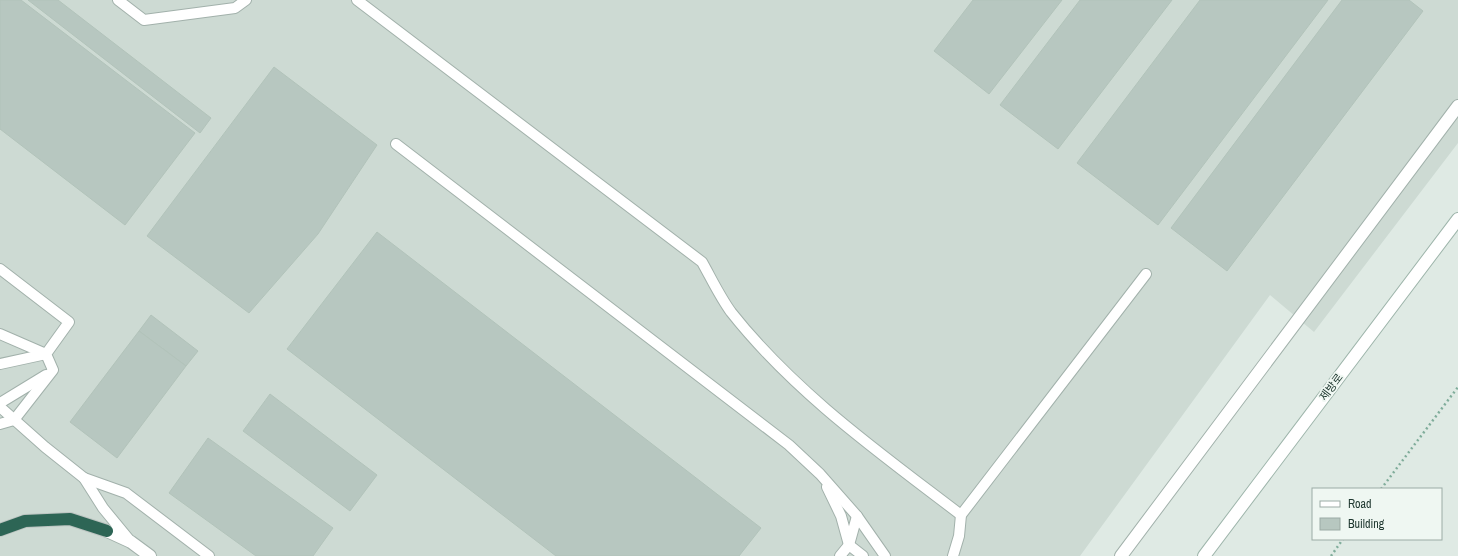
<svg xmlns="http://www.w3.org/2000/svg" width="1458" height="556" viewBox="0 0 1458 556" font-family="'Archivo Narrow','Noto Sans KR',sans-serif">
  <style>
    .built { fill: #cddad3 }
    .building { fill: #b7c7c0; stroke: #b2c3ba }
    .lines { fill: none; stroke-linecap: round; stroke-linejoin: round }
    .service-casing { stroke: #a2b1ab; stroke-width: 12 }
    .minor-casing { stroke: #a2b1ab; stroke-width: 14 }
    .tertiary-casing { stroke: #a2b1ab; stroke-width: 14 }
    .secondary-casing { stroke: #9eb5ab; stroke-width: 14 }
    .motorway-casing { stroke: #bcc4c1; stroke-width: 14 }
    .path { stroke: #80ad9b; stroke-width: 2.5; stroke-dasharray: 2 3; stroke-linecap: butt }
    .service { stroke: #fff; stroke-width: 10 }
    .minor { stroke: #fff; stroke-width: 12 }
    .tertiary { stroke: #fff; stroke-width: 12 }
    .secondary { stroke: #fff; stroke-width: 12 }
    .motorway { stroke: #2d6555; stroke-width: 12 }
    .labels { text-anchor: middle; stroke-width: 3.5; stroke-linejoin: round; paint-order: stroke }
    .street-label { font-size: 11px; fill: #203931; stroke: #eff7f2 }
  </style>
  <rect width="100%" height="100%" fill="#dfeae4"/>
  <!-- built -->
  <polygon class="built" points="0,0 1458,0 1458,143 1314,332 1270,295 1080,556 0,556"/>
  <!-- building -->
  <g class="building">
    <polygon points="0,0 21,0 195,133 125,225 0,129"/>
    <polygon points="28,0 58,0 211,118 200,133"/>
    <polygon points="973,0 1062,0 989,94 934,51"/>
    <polygon points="1080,0 1172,0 1058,149 1000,105"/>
    <polygon points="1200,0 1328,0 1158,225 1077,163"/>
    <polygon points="1342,0 1409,0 1423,11 1227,271 1171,228"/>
    <polygon points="274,67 377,145 318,234 249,313 147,236"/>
    <polygon points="377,232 761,528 739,556 556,556 287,349"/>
    <polygon points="151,315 198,351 186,366 139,331"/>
    <polygon points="139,331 186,366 117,458 70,422"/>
    <polygon points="270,394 377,475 350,511 243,431"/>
    <polygon points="208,438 333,528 313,556 256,556 169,493"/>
  </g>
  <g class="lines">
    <!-- service casing -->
    <g class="service-casing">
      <g id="service">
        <polyline points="118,0 144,20 235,8 246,0"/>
        <path d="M357,0L702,262C711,278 720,297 731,312C795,393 880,453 961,515"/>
        <polyline points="396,144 789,445 820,474 857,516 885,556"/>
        <polyline points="0,269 69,322 46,354 53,370 14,420 0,424"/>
        <polyline points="0,334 46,354"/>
        <polyline points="0,364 46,354"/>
        <polyline points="0,403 46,375"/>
        <polyline points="0,407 45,447 84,478 103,508 131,542"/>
        <polyline points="84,478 126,493 209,556"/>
        <polyline points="827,487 841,516 849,545"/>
        <polyline points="849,545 857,516"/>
        <polyline points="840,556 849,545 863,556"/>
        <polyline points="953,556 959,536 961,515 1146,274"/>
      </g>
    </g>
    <!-- minor casing -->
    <g class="minor-casing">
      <polyline id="minor" points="107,531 131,542 150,556"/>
    </g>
    <!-- tertiary casing -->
    <g class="tertiary-casing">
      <polyline id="tertiary" points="1121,556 1458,106"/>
    </g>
    <!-- secondary casing -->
    <g class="secondary-casing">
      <polyline id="secondary" points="1204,556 1458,219"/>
    </g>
    <!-- motorway casing -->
    <g class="motorway-casing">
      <polyline id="motorway" points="0,530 25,521 70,519 107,531"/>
    </g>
    <!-- path -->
    <g class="path">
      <polyline points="1381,489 1458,387"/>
      <polyline points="1331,556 1343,539"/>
    </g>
    <!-- service -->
    <use href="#service" class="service"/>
    <!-- minor -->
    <use href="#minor" class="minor"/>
    <!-- tertiary -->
    <use href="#tertiary" class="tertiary"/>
    <!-- secondary -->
    <use href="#secondary" class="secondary"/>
    <!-- motorway -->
    <use href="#motorway" class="motorway"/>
  </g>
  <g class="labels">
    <!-- street labels -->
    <g class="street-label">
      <text transform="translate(1331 387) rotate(-53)" y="4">제방로</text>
    </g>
  </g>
  <!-- legend -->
  <rect x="1312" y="488" width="130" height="52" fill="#eff7f2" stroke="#9caba5"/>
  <rect x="1320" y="501" width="20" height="6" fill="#ffffff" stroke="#9caba5"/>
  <text x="1348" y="508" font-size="12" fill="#203931">Road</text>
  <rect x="1320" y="518" width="20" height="12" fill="#b7c7c0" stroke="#9caba5"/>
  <text x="1348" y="528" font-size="12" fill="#203931">Building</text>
</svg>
